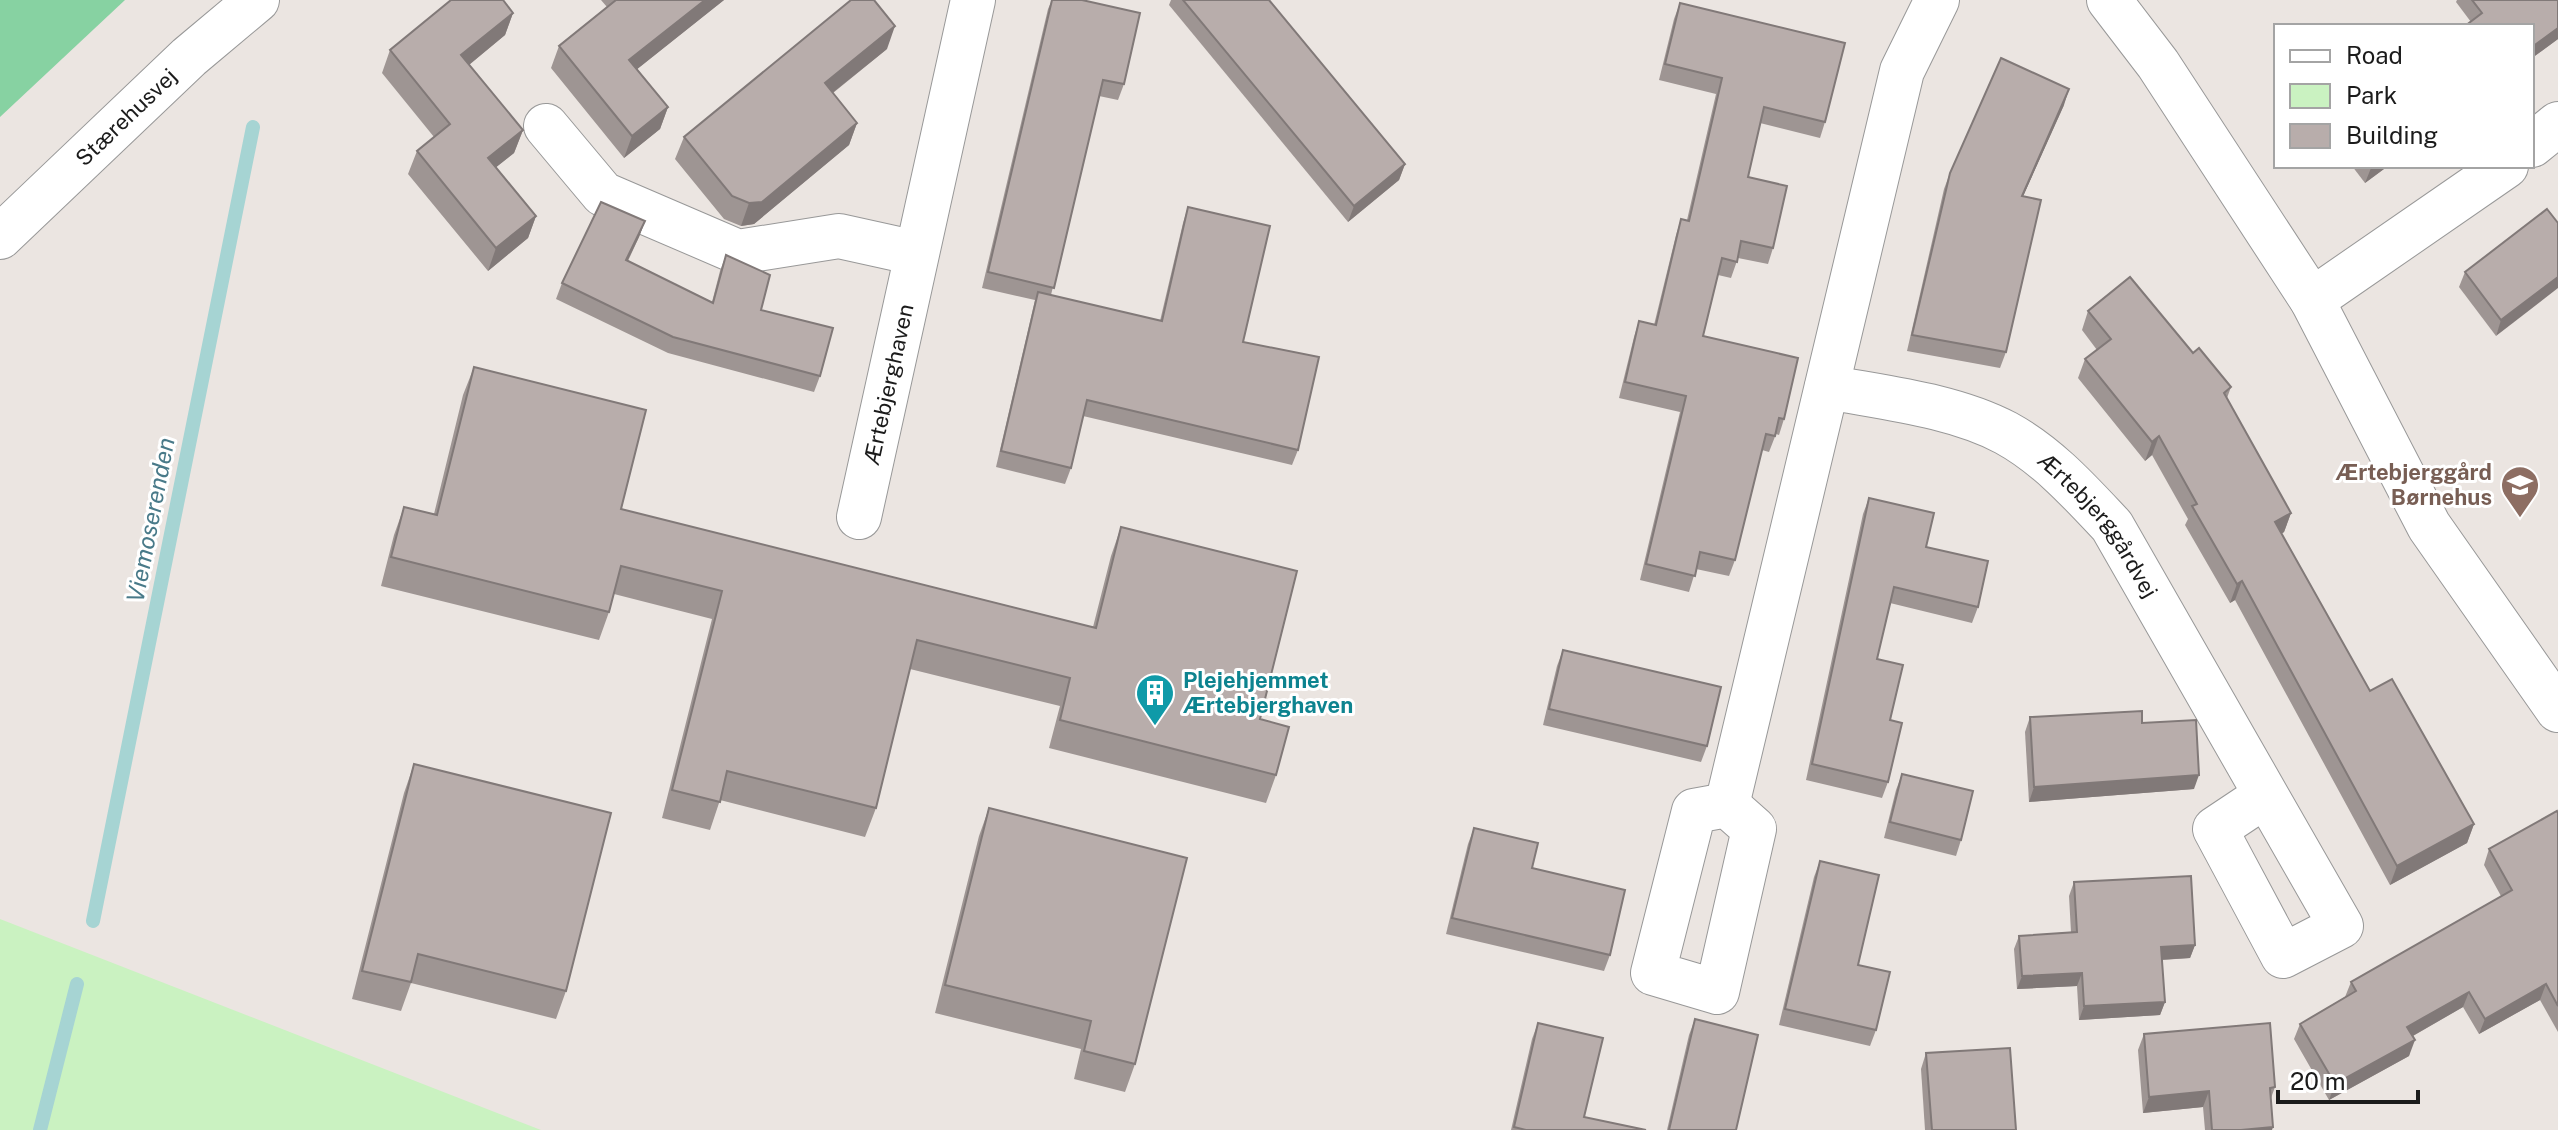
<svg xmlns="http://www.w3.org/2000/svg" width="2558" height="1130" viewBox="0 0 2558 1130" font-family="'Public Sans',sans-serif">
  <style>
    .park { fill: #caf2c1 }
    .pitch { fill: #87d2a2 }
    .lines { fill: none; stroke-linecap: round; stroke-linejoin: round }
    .stream { stroke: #a6d4d3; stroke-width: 14 }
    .minor-casing { stroke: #989898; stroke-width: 46 }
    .tertiary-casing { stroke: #989898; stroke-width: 46 }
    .minor { stroke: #fff; stroke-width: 44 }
    .tertiary { stroke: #fff; stroke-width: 44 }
    .wall { fill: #9e9593 }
    .shaded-wall { fill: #817978 }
    .building { fill: #b8adab; stroke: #817978; stroke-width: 2 }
    .labels { text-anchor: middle; stroke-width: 6; stroke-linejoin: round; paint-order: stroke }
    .street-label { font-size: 22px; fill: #1b1b1b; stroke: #fff }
    .education-label { font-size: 22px; font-weight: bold; fill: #785e54; stroke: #fff; text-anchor: end }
    .culture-label { font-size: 22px; font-weight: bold; fill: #0d838f; stroke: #fff; text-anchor: start }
    .water-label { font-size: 24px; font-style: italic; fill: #497a89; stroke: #fff }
  </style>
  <rect width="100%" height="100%" fill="#ebe5e1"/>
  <!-- park -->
  <polygon class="park" points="0,919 541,1130 0,1130"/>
  <!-- pitch -->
  <polygon class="pitch" points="0,0 125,0 0,117"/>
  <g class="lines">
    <!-- stream -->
    <g class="stream">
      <polyline points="93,921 253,127"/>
      <polyline points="40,1130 77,984"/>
    </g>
    <!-- minor casing -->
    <g class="minor-casing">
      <g id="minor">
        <polyline points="2109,0 2158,64 2312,300 2429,526 2558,710"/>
        <polyline points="546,126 603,194 738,252 839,236 916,253"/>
        <polyline points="2532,145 2558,124"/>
        <polyline points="2312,300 2506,166"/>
        <path id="s1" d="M1827,387C1885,398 1953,405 2006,433C2048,456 2080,492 2112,526L2341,926L2283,956L2215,829L2266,795"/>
        <path id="s2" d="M859,517L973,0"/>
        <polyline points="1727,805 1902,71 1937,0"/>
        <polygon points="1727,805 1754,829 1717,992 1653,973 1694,811"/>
      </g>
    </g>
    <!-- tertiary casing -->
    <g class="tertiary-casing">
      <g id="tertiary">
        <path id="s3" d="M0,237L189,57L257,0"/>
      </g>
    </g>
    <!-- minor -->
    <use href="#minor" class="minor"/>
    <!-- tertiary -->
    <use href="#tertiary" class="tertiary"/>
  </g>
  <!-- wall -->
  <g class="wall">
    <polygon points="601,0 724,0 637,69 668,107 660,129 624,158 551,68 559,46 607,7"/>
    <polygon points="1052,0 1082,0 1124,84 1118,100 1099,96 1051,295 1160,321 1183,223 1188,207 1243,342 1298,450 1292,465 1083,416 1071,468 1065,484 996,467 1035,300 982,288 1048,9"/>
    <polygon points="1171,0 1269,0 1405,164 1399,180 1348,222 1169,5"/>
    <polygon points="2457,0 2558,0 2558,39 2532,58 2532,26 2471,22 2456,2"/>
    <polygon points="1680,3 1825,122 1820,138 1760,123 1748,177 1773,248 1768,264 1738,258 1731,278 1718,275 1703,336 1784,419 1779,435 1776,434 1769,452 1762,450 1735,560 1729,576 1696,569 1689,592 1640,580 1680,412 1619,398 1634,337 1639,321 1654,325 1676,235 1681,219 1687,220 1716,94 1659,80 1674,19"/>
    <polygon points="513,13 505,35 469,65 523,130 514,153 496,167 536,216 528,238 488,271 408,174 417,151 434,137 382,73 390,50"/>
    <polygon points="887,49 833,93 857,123 849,145 754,224 741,226 724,219 675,159 684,137"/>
    <polygon points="2064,105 2023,196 2006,352 2000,368 1907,351 1944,189 1950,173"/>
    <polygon points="2352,166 2388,166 2365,183"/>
    <polygon points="2547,209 2496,336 2459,287 2465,272"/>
    <polygon points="645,221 639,237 628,261 712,302 720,271 726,255 761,310 820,376 814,392 668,353 556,299 562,283"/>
    <polygon points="2088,311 2193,353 2231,387 2227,398 2291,513 2284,532 2281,534 2370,691 2474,824 2467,843 2390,885 2235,600 2230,603 2185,525 2188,519 2152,455 2145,461 2078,378 2085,359 2097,350 2082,330"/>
    <polygon points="474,367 621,509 1093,627 1111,556 1121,527 1260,719 1276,775 1266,803 1049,748 1060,706 910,669 876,808 865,837 720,800 710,830 662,818 712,619 614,594 609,612 599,640 381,586 394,535 404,507 434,514 463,395"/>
    <polygon points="1869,498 1926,547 1978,607 1972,623 1890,603 1877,659 1890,720 1888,782 1882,798 1806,780 1863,514"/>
    <polygon points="1563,650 1707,746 1701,762 1543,725 1557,666"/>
    <polygon points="2030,717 2142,723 2194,789 2029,802 2025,732"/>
    <polygon points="414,764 566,991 556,1019 411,983 401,1011 352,999 404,793"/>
    <polygon points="1902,774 1961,840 1956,856 1884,838 1896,790"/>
    <polygon points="989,808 1135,1064 1125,1092 1074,1079 1081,1049 935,1013 979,836"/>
    <polygon points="2558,813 2558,1032 2540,1000 2479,1034 2463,1007 2413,1036 2409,1056 2329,1100 2294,1039 2300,1024 2345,997 2351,982 2501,896 2484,865 2489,849"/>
    <polygon points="1474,828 1610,955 1604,971 1446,934 1468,844"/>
    <polygon points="1820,861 1858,965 1876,1030 1870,1046 1779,1025 1814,877"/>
    <polygon points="2074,882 2195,945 2190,958 2162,960 2165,1002 2160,1015 2079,1020 2077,986 2017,989 2014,949 2019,936 2071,932 2069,896"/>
    <polygon points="1695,1019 1736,1130 1667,1130 1689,1035"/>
    <polygon points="1538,1023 1584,1117 1646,1130 1511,1130 1532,1039"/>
    <polygon points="2144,1034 2275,1087 2271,1098 2272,1130 2205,1130 2203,1107 2143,1113 2138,1050"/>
    <polygon points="1926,1053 2016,1130 1925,1130 1921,1069"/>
  </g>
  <!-- shaded-wall -->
  <g class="shaded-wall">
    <polygon points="705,0 724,0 621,82 629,60"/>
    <polygon points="513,13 505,35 453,78 461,55"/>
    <polygon points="895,26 887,49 816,106 825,83"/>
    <polygon points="2558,28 2558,39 2532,58 2532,47"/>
    <polygon points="2069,89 2064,105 2016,212 2022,196"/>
    <polygon points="668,107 660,129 624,158 632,136"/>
    <polygon points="857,123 849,145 754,224 741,226 749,203"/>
    <polygon points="523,130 514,153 480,180 488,158"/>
    <polygon points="1405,164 1399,180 1348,222 1354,206"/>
    <polygon points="2374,166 2388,166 2365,183 2371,168"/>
    <polygon points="536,216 528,238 488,271 496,248"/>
    <polygon points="645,221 639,237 620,276 626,260"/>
    <polygon points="2558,277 2558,288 2496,336 2501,320"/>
    <polygon points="2159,436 2152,455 2145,461 2152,442"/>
    <polygon points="2291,513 2284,532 2268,542 2275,522"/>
    <polygon points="2242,581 2235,600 2230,603 2237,584"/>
    <polygon points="2199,775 2194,789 2029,802 2034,787"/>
    <polygon points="2474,824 2467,843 2390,885 2397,866"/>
    <polygon points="2195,945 2190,958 2157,960 2161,947"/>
    <polygon points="2082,973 2077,986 2017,989 2022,976"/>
    <polygon points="2546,984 2540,1000 2479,1034 2485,1019"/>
    <polygon points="2469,992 2463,1007 2402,1042 2407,1027"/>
    <polygon points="2165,1002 2160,1015 2079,1020 2084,1006"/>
    <polygon points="2415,1040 2409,1056 2329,1100 2335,1084"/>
    <polygon points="2209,1091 2203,1107 2143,1113 2149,1097"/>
    <polygon points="2273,1127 2272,1130 2241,1130"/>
  </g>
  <!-- building -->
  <g class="building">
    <polygon points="451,0 503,0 513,13 461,55 523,130 488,158 536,216 496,248 417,151 450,124 390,50"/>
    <polygon points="616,0 705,0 629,60 668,107 632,136 559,46"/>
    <polygon points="851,0 874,0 895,26 825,83 857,123 762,202 749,203 732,196 684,137"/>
    <polygon points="1052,0 1082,0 1140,13 1124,84 1103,80 1054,288 988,272"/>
    <polygon points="1183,0 1269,0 1405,164 1354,206"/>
    <polygon points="2472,0 2558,0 2558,28 2532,47 2532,26 2465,26 2482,13"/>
    <polygon points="1680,3 1845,43 1825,122 1764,107 1748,177 1787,186 1773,248 1741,241 1737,262 1722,258 1703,336 1798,358 1784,419 1779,418 1775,436 1766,434 1735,560 1700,552 1695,576 1646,564 1686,396 1625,382 1639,321 1656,325 1681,219 1689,221 1722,78 1665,64"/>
    <polygon points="2001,58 2069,89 2022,196 2041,200 2006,352 1912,335 1950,173"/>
    <polygon points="601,202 645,221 626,260 713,303 726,255 770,275 761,310 833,328 820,376 673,337 562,283"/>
    <polygon points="1188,207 1270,226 1243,342 1319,357 1298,450 1087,400 1071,468 1001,451 1038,292 1162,321"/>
    <polygon points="2547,209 2558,223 2558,277 2501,320 2465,272"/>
    <polygon points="2130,277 2193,353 2199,348 2231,387 2224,393 2291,513 2275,522 2370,691 2392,679 2474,824 2397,866 2242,581 2237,584 2192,506 2197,504 2159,436 2152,442 2085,359 2111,339 2088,311"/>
    <polygon points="474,367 646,410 621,509 1096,628 1121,527 1297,571 1260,719 1289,727 1276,775 1060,720 1070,678 917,640 876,808 727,771 720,802 672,790 722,591 621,566 609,612 391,557 404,507 437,515"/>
    <polygon points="1869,498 1934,513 1926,547 1988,561 1978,607 1894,587 1877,659 1903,665 1890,720 1902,723 1888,782 1812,764"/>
    <polygon points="1563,650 1721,687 1707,746 1549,709"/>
    <polygon points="2142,711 2142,723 2196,720 2199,775 2034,787 2030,717"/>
    <polygon points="414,764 611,813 566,991 418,954 411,982 362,971"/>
    <polygon points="1902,774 1973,791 1961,840 1890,822"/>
    <polygon points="989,808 1187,858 1135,1064 1084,1051 1091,1021 945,985"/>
    <polygon points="2557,811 2558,813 2558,1006 2546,984 2485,1019 2469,992 2407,1027 2415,1040 2335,1084 2300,1024 2356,991 2351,982 2512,890 2489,849"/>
    <polygon points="1474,828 1538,843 1532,868 1625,890 1610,955 1452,918"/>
    <polygon points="1820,861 1879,875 1858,965 1890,972 1876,1030 1785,1009"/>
    <polygon points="2191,876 2195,945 2161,947 2165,1002 2084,1006 2082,973 2022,976 2019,936 2077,932 2074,882"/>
    <polygon points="1695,1019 1758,1035 1736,1130 1669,1130"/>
    <polygon points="1538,1023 1603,1038 1584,1117 1646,1130 1526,1130 1514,1127"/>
    <polygon points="2270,1023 2275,1087 2270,1088 2273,1127 2241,1130 2212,1130 2209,1091 2149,1097 2144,1034"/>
    <polygon points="2010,1048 2016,1130 1932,1130 1926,1053"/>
  </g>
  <!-- icons -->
  <defs>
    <g id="school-pin" transform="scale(2)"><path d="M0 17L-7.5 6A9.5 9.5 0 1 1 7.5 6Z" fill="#8d6e63" stroke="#fff"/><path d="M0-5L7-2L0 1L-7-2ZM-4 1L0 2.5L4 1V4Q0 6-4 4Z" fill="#fff"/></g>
    <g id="building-pin" transform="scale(2)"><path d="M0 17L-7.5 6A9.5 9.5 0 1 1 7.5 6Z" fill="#0f9aa8" stroke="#fff"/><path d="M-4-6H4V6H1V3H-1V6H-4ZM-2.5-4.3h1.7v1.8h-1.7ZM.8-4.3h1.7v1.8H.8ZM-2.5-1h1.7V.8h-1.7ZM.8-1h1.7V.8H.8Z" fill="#fff"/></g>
  </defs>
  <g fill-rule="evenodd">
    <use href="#school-pin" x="2520" y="485"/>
    <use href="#building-pin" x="1155" y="693"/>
  </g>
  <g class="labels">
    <!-- street labels -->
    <g class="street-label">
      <text dy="8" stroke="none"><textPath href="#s3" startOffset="174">Stærehusvej</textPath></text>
      <text dy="8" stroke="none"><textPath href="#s2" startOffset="136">Ærtebjerghaven</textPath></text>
      <text dy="8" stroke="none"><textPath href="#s1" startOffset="318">Ærtebjerggårdvej</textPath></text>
    </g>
    <!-- education labels -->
    <g class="education-label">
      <text x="2492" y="480">Ærtebjerggård<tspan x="2492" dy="25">Børnehus</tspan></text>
    </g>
    <!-- culture labels -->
    <g class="culture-label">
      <text x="1183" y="688">Plejehjemmet<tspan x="1183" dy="25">Ærtebjerghaven</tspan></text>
    </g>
    <!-- water labels -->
    <g class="water-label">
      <text transform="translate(151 520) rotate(-79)" y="8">Viemoserenden</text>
    </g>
  </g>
  <!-- legend -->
  <rect x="2274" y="24" width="260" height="144" fill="#ffffff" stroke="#a4a4a4" stroke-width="2"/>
  <rect x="2290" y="50" width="40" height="12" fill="#ffffff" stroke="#a4a4a4" stroke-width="2"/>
  <text x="2346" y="64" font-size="24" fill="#1b1b1b">Road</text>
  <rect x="2290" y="84" width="40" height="24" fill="#caf2c1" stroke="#a4a4a4" stroke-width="2"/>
  <text x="2346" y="104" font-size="24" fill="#1b1b1b">Park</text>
  <rect x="2290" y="124" width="40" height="24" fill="#b8adab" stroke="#a4a4a4" stroke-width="2"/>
  <text x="2346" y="144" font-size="24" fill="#1b1b1b">Building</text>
  <!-- scale -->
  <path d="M2278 1090v12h140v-12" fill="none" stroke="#1b1b1b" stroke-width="4"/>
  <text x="2290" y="1090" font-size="24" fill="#1b1b1b" stroke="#ffffff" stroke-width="6" paint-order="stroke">20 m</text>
</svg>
